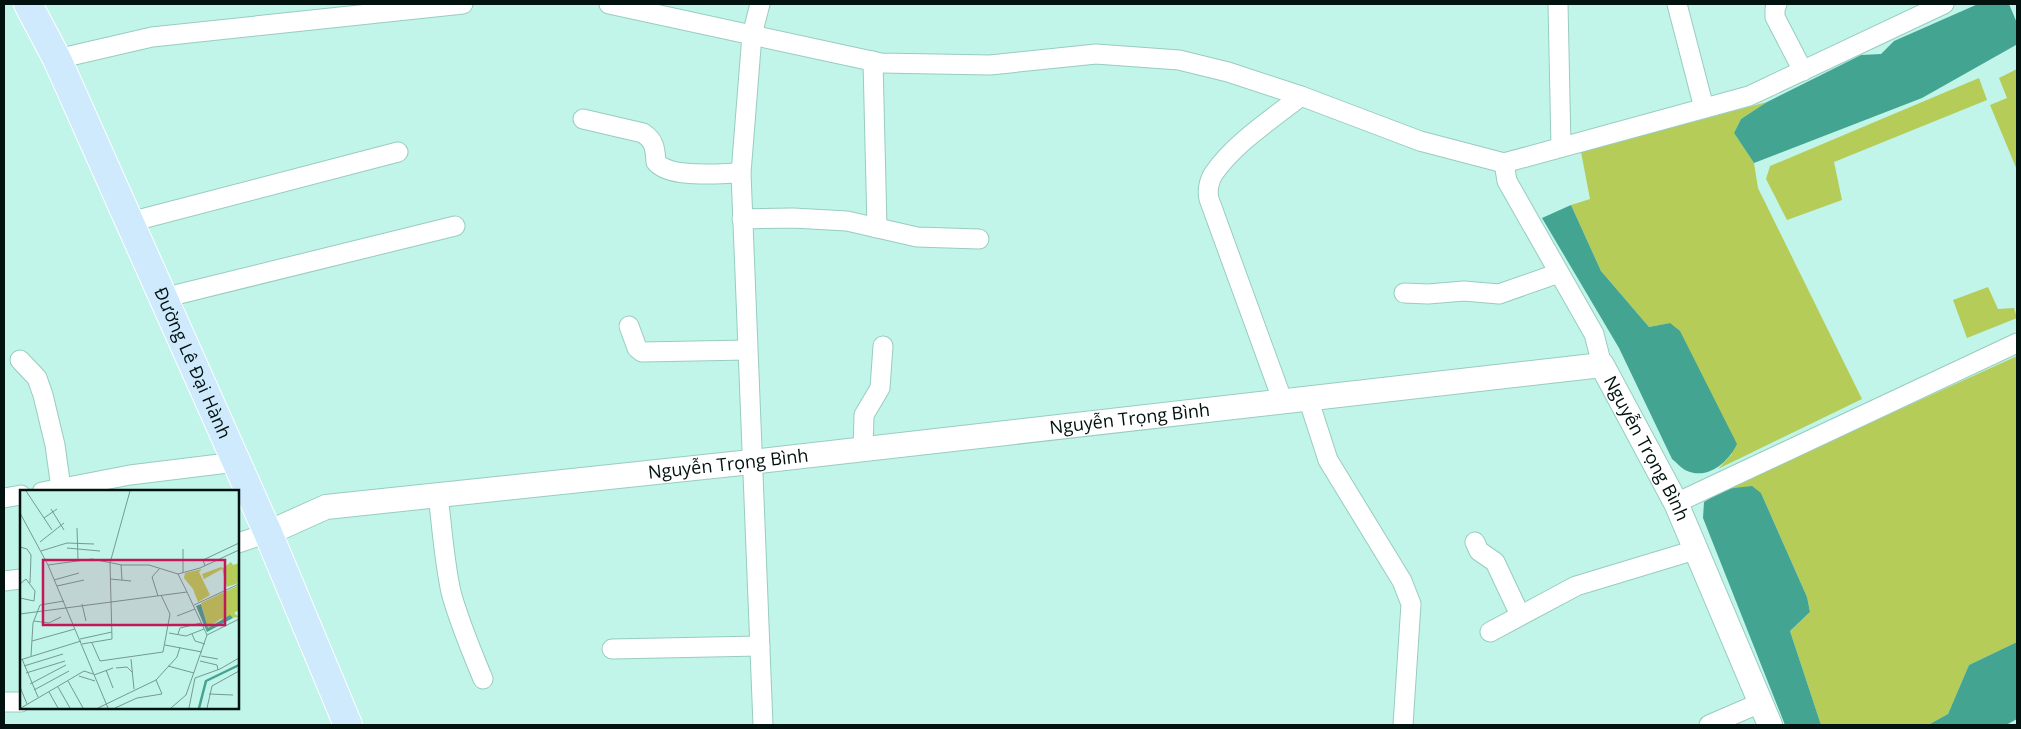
<svg xmlns="http://www.w3.org/2000/svg" width="2021" height="729" viewBox="0 0 2021 729" font-family="'Open Sans',sans-serif">
  <style>
    .green { fill: #b5cc59 }
    .water { fill: #43a492 }
    .lines { fill: none; stroke-linecap: round; stroke-linejoin: round }
    .minor-casing { stroke: #99ccc0; stroke-width: 21 }
    .tertiary-casing { stroke: #99ccc0; stroke-width: 26 }
    .primary-casing { stroke: #fff; stroke-width: 30 }
    .minor { stroke: #fff; stroke-width: 19 }
    .tertiary { stroke: #fff; stroke-width: 24 }
    .primary { stroke: #d0eafd; stroke-width: 28 }
    .labels { text-anchor: middle; stroke-width: 5; stroke-linejoin: round; paint-order: stroke }
    .street-label { font-size: 18px; fill: #01120f; stroke: #dffdf6 }
    .inset-river { fill: none; stroke: #43a492; stroke-width: 2.5 }
    .inset-road { fill: none; stroke: #749a92; stroke-width: 1 }
    .view { fill: #c2185b; fill-opacity: 0.15; stroke: #c2185b; stroke-width: 2.5 }
    .inset-edge { fill: none; stroke: #01120f; stroke-width: 2.5 }
  </style>
  <rect width="100%" height="100%" fill="#c1f5e9"/>
  <!-- green -->
  <g class="green">
    <polygon points="2017,69 2017,170 1990,105 2007,98 1999,78"/>
    <polygon points="1979,78 1987,100 1834,162 1842,200 1787,220 1766,179 1770,166"/>
    <polygon points="1767,102 1741,119 1734,133 1754,163 1758,188 1862,399 1718,469 1732,454 1670,323 1649,327 1601,271 1571,205 1590,199 1581,152"/>
    <polygon points="1988,287 1998,309 2014,308 2017,318 1967,338 1953,300"/>
    <polygon points="2017,356 2017,642 1969,665 1948,714 1928,725 1821,725 1790,631 1810,612 1807,597 1761,493 1725,489"/>
  </g>
  <!-- water -->
  <g class="water">
    <polygon points="1978,4 2009,4 2017,23 2016,45 1922,98 1754,163 1734,133 1741,119 1767,102 1861,55 1881,54 1894,41"/>
    <path d="M1571,205L1601,271L1649,327L1670,323L1680,331L1737,444C1728,463 1707,481 1685,470C1680,467 1676,462 1672,459L1619,348L1542,218Z"/>
    <polygon points="1752,486 1761,493 1807,597 1810,612 1790,631 1821,725 1785,725 1703,518 1704,502 1725,489"/>
    <polygon points="2017,642 2017,719 2006,725 1928,725 1948,714 1969,665"/>
  </g>
  <g class="lines">
    <!-- minor casing -->
    <g class="minor-casing">
      <g id="minor">
        <polyline points="609,4 881,63 990,65 1096,54 1179,60 1228,72 1301,96 1420,141 1504,163 1749,96 1944,4"/>
        <polyline points="760,4 752,35 741,173 763,725"/>
        <polyline points="1558,4 1561,147"/>
        <polyline points="1677,4 1704,108"/>
        <polyline points="1777,4 1775,9 1775,17 1803,71"/>
        <polyline points="57,59 152,37 463,4"/>
        <polyline points="873,61 877,228"/>
        <path d="M583,119L643,133C655,141 655,149 656,162C670,179 720,173 741,173"/>
        <polyline points="1504,163 1507,181 1594,334 1602,365"/>
        <polyline points="742,219 793,218 847,221 917,237 979,239"/>
        <polyline points="130,222 398,152"/>
        <polyline points="1404,293 1428,294 1464,291 1499,294 1559,273"/>
        <polyline points="163,298 455,226"/>
        <polyline points="629,326 637,348 642,352 747,350"/>
        <polyline points="20,360 37,378 43,395 55,445 61,488"/>
        <polyline points="1308,398 1328,460 1402,581 1411,604 1403,725"/>
        <path d="M1283,402L1209,199C1207,191 1209,180 1214,173C1236,142 1272,119 1301,96"/>
        <polyline points="863,449 864,415 880,388 883,346"/>
        <polyline points="42,492 130,475 236,462"/>
        <path d="M438,495C442,527 444,560 451,592C459,622 471,650 483,679"/>
        <polyline points="4,498 21,495"/>
        <polyline points="1676,503 2017,343"/>
        <polyline points="1475,542 1479,551 1495,562 1520,615"/>
        <polyline points="238,543 268,533"/>
        <polyline points="4,581 21,579"/>
        <polyline points="1490,632 1576,586 1695,550"/>
        <polyline points="612,649 760,646"/>
        <polyline points="4,702 21,702"/>
        <polyline points="1709,725 1760,703"/>
      </g>
    </g>
    <!-- tertiary casing -->
    <g class="tertiary-casing">
      <g id="tertiary">
        <path id="s1" d="M268,533L326,507L751,462L1602,365L1676,503L1770,725"/>
      </g>
    </g>
    <!-- primary casing -->
    <g class="primary-casing">
      <g id="primary">
        <path id="s2" d="M28,4L57,59L268,533L348,725"/>
      </g>
    </g>
    <!-- minor -->
    <use href="#minor" class="minor"/>
    <!-- tertiary -->
    <use href="#tertiary" class="tertiary"/>
    <!-- primary -->
    <use href="#primary" class="primary"/>
  </g>
  <g class="labels">
    <!-- street labels -->
    <g class="street-label">
      <text dy="6" stroke="none"><textPath href="#s2" startOffset="395">Đường Lê Đại Hành</textPath></text>
      <text dy="6" stroke="none"><textPath href="#s1" startOffset="872">Nguyễn Trọng Bình</textPath></text>
      <text dy="6" stroke="none"><textPath href="#s1" startOffset="1442">Nguyễn Trọng Bình</textPath></text>
      <text dy="6" stroke="none"><textPath href="#s1" startOffset="468">Nguyễn Trọng Bình</textPath></text>
    </g>
  </g>
  <!-- overview -->
  <g transform="translate(20 490)">
    <rect width="219" height="219" fill="#c1f5e9"/>
    <path d="M211,72L213,75L219,73V93L207,97L202,79L184,89L182,84L201,77L203,78ZM182,79L179,82L190,105L178,112L173,99L164,88L165,83ZM219,95V120L214,123L219,127L200,129L188,138L181,113Z" fill="#b5cc59"/>
    <path d="M181,114L188,138L210,125L213,128L187,142L176,116Z" fill="#43a492"/>
    <path class="inset-river" d="M179,218L186,191L219,175"/>
    <path class="inset-road" d="M6,1L32,40M31,19L44,40M0,23L28,75L88,218M24,28L37,19M57,38L58,70M20,52L44,33M0,57L7,59L11,65L10,93M47,58L80,61M163,59V83M21,61L47,53L74,54M28,75L72,69L102,75H129L158,84L180,78L219,60M101,75L102,90M185,76L183,70L219,53M158,84L167,102M90,89L111,91M34,90L59,83M0,94L6,89L15,101L14,111L0,108M37,96L64,90M138,106L132,87L140,78M62,114L66,131M174,115L219,94M0,124L167,102L187,145M157,126L175,119M14,131L29,133L41,127M149,143L166,146L184,139M158,144L160,138L181,133M172,144L175,151L185,154M187,145L219,129M60,149L92,142M12,151L55,139M72,153L80,171L143,162L150,124L141,105M62,154L92,149L90,73L110,1M145,155L182,162M11,166L13,133L20,115L44,111M181,166L198,169M2,169L18,207M111,169L114,199M0,170L61,151M180,171L197,175L198,180M4,176L43,164M148,176L174,183M96,178L107,177L113,183M86,180L93,198M6,183L45,171M74,185L93,178M59,186L75,191M136,190L157,167L160,157M48,191L63,218M10,194L46,175M0,197L7,214M38,197L50,218M14,200L49,181M29,202L38,218M189,204L213,205M1,218L64,181L73,184M78,218L136,190L142,204L117,208L95,218M151,218L166,205L187,145M169,218L175,188L200,179L219,168M187,218L192,196L219,181"/>
    <path class="view" d="M23,70H205V135H23Z"/>
    <rect width="219" height="219" class="inset-edge"/>
  </g>
  <!-- border -->
  <rect width="2021" height="729" fill="none" stroke="#01120f" stroke-width="10"/>
</svg>
